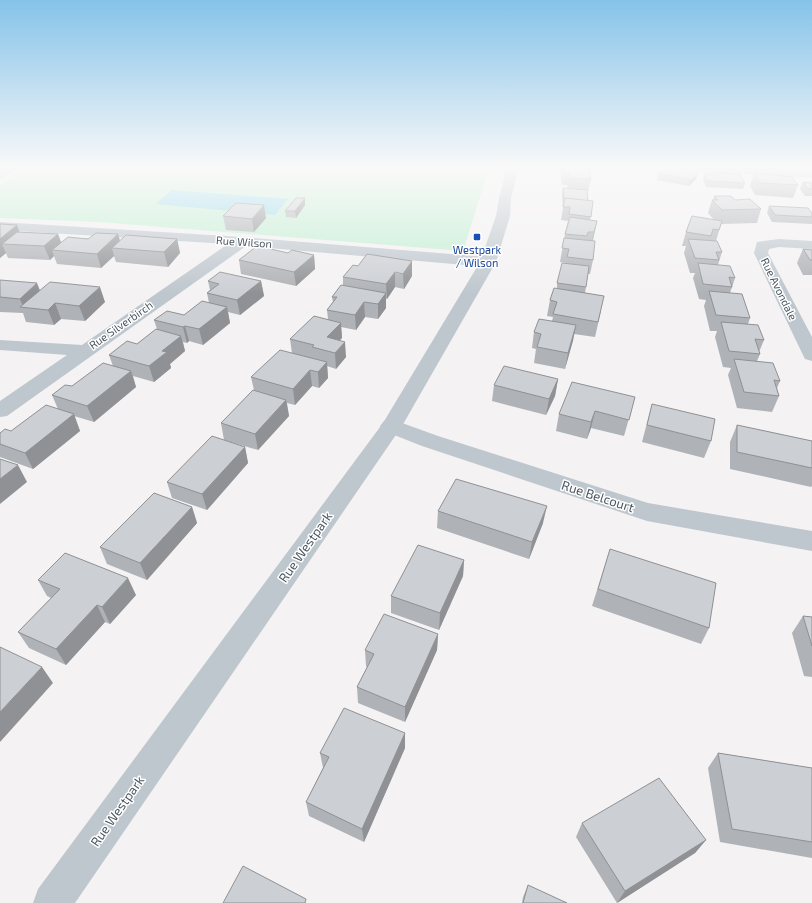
<svg xmlns="http://www.w3.org/2000/svg" width="812" height="903" viewBox="0 0 812 903" font-family="'Exo 2',sans-serif">
  <style>
    .green { fill: #c3efd3 }
    .water { fill: #92daeb }
    .lines { fill: none; stroke-linecap: round; stroke-linejoin: round }
    .minor { fill: #bec7ce; fill-rule: evenodd }
    .tertiary { fill: #bec7ce; fill-rule: evenodd }
    .wall { fill: #afb2b6 }
    .shaded-wall { fill: #8f9194 }
    .building { fill: #cccfd4; stroke: #8f9194 }
    .transit-dot { fill: #1a4fb4; stroke: #fff; stroke-width: 1.5 }
    .labels { text-anchor: middle; stroke-width: 3; stroke-linejoin: round; paint-order: stroke }
    .far-street-label { font-size: 11px; fill: #4a5660; stroke: #fff }
    .far-transit-label { font-size: 11px; fill: #164399; stroke: #fff }
    .street-label { font-size: 13px; fill: #4a5660; stroke: #fff }
  </style>
  <rect width="100%" height="100%" fill="#f4f2f2"/>
  <!-- green -->
  <polygon class="green" points="23,168 489,168 463,251 99,222 0,218 0,186"/>
  <!-- water -->
  <polygon class="water" points="172,190 288,199 275,215 155,204"/>
  <g class="lines">
    <!-- minor -->
    <g class="minor">
      <polygon points="2,168 16,168 4,178 0,179 0,170"/>
      <polygon points="693,168 765,168 812,170 812,178 699,172 695,170"/>
      <polygon points="0,222 243,237 488,257 493,259 496,262 493,265 488,267 246,246 7,416 0,417 0,401 67,355 0,350 0,340 82,345 228,244 0,230"/>
      <polygon points="779,239 812,241 812,249 779,247 769,249 768,253 812,337 812,361 805,359 803,355 754,253 757,242"/>
      <polygon points="391,419 438,436 648,503 812,531 812,551 647,521 422,446 384,431 380,426 384,421"/>
    </g>
    <!-- tertiary -->
    <polygon class="tertiary" points="504,168 516,168 516,179 511,198 510,216 496,262 402,426 75,903 33,903 38,889 383,423 480,262 496,216 499,198 504,179"/>
  </g>
  <!-- wall -->
  <g class="wall">
    <polygon points="560,168 592,168 590,176 591,179 588,192 587,192 588,201 593,201 590,220 597,221 593,241 593,260 590,274 588,274 585,293 601,311 595,337 574,334 565,369 534,363 536,349 532,348 534,332 552,321 553,317 547,316 550,300 557,289 557,283 566,263 560,262 565,234 568,221 561,220 563,208 562,195 563,188 568,189 567,185 562,185 561,178 561,176"/>
    <polygon points="626,168 655,168 655,170 630,171"/>
    <polygon points="658,173 696,179 689,186 657,180"/>
    <polygon points="720,173 745,183 743,189 706,187 703,180 704,174 720,174"/>
    <polygon points="754,173 798,185 793,198 755,195 750,186"/>
    <polygon points="803,182 812,183 812,196 805,196 800,189"/>
    <polygon points="714,196 735,200 761,209 757,223 721,224 716,241 722,252 718,265 735,278 730,293 750,318 748,324 764,340 759,352 760,354 757,361 780,381 777,388 779,396 772,412 737,408 728,375 731,368 723,367 715,337 717,331 710,331 704,306 706,300 699,299 693,278 695,273 690,273 684,253 686,246 682,246 686,232 714,220 708,213 712,200 713,200"/>
    <polygon points="305,205 296,218 286,217 285,211"/>
    <polygon points="769,206 812,213 812,224 772,222 767,213"/>
    <polygon points="223,216 266,218 254,232 226,230"/>
    <polygon points="0,224 19,232 58,234 61,242 118,234 120,241 177,239 180,253 168,267 116,262 114,256 101,268 57,264 54,256 50,260 8,258 6,253 0,258"/>
    <polygon points="803,249 812,250 812,275 803,275 797,263"/>
    <polygon points="288,253 314,255 315,269 296,286 241,274 239,260"/>
    <polygon points="353,265 412,276 404,289 395,287 387,299 386,299 386,308 378,319 365,317 356,330 341,327 342,338 340,340 346,357 336,369 327,366 328,378 319,388 312,386 295,405 287,403 289,416 258,450 224,440 221,423 254,390 251,377 292,353 290,339 328,319 327,310 333,302 332,297 343,286 343,277"/>
    <polygon points="0,280 40,290 105,302 85,321 61,319 54,325 26,322 23,313 0,312"/>
    <polygon points="208,281 261,281 264,296 240,315 228,312 230,323 203,345 189,341 187,343 183,342 185,351 170,364 171,368 154,382 133,376 136,387 94,422 74,416 80,431 33,469 0,457 0,433 11,431 58,409 52,395 72,386 113,366 109,355 137,344 157,329 154,320 184,315 209,303 207,293 210,290"/>
    <polygon points="558,379 555,396 546,415 492,401 494,385"/>
    <polygon points="635,397 624,436 591,428 587,439 556,431 559,414"/>
    <polygon points="652,404 711,441 704,458 642,442"/>
    <polygon points="737,425 812,441 812,486 811,487 730,469 730,442"/>
    <polygon points="245,447 248,463 207,510 172,498 167,482"/>
    <polygon points="192,507 197,523 147,580 107,564 100,547"/>
    <polygon points="438,511 543,523 529,559 437,528"/>
    <polygon points="610,549 709,628 701,644 592,606"/>
    <polygon points="464,560 463,576 439,630 391,613 391,596"/>
    <polygon points="38,580 136,595 110,624 105,622 66,665 29,648 18,632 51,598 47,596"/>
    <polygon points="803,616 812,617 812,677 804,676 792,633"/>
    <polygon points="438,634 437,650 405,722 358,703 357,687 367,667 366,666 365,650"/>
    <polygon points="405,733 405,748 364,842 309,816 306,802 323,768 320,753"/>
    <polygon points="718,753 812,768 812,858 720,842 708,768"/>
    <polygon points="582,823 706,840 695,853 617,903 576,837"/>
    <polygon points="528,885 567,903 522,903 523,897"/>
  </g>
  <!-- shaded-wall -->
  <g class="shaded-wall">
    <polygon points="698,173 696,179 689,186 691,180"/>
    <polygon points="305,198 305,205 296,218 295,211"/>
    <polygon points="264,205 266,218 254,232 252,219"/>
    <polygon points="597,221 594,234 591,246 594,232"/>
    <polygon points="17,225 22,239 2,244 6,253 0,258 0,239"/>
    <polygon points="58,234 63,248 52,250 54,256 50,260 44,246"/>
    <polygon points="118,234 122,248 112,248 114,256 101,268 97,254"/>
    <polygon points="177,239 180,253 168,267 164,252"/>
    <polygon points="314,255 315,269 296,286 294,272"/>
    <polygon points="412,261 412,276 404,289 403,274"/>
    <polygon points="395,272 395,287 387,299 386,284"/>
    <polygon points="261,281 264,296 240,315 237,300"/>
    <polygon points="37,283 43,298 23,307 20,299"/>
    <polygon points="100,287 105,302 85,321 79,306"/>
    <polygon points="386,293 386,308 378,319 378,304"/>
    <polygon points="364,302 365,317 356,330 355,315"/>
    <polygon points="55,303 61,319 54,325 48,310"/>
    <polygon points="227,307 230,323 203,345 199,329"/>
    <polygon points="341,323 342,338 329,351 327,337"/>
    <polygon points="576,325 573,341 565,369 568,353"/>
    <polygon points="185,326 189,341 187,343 183,327"/>
    <polygon points="181,336 185,351 170,364 171,368 154,382 149,366 162,351"/>
    <polygon points="345,342 346,357 336,369 335,353"/>
    <polygon points="327,362 328,378 319,388 318,372"/>
    <polygon points="310,370 312,386 295,405 293,389"/>
    <polygon points="131,371 136,387 94,422 87,406"/>
    <polygon points="558,379 555,396 546,415 549,399"/>
    <polygon points="286,400 289,416 258,450 255,434"/>
    <polygon points="595,411 591,428 587,439 591,422"/>
    <polygon points="74,414 80,431 33,469 25,453"/>
    <polygon points="245,447 248,463 207,510 202,494"/>
    <polygon points="18,465 27,482 0,504 0,479"/>
    <polygon points="547,506 543,523 529,559 532,542"/>
    <polygon points="192,507 197,523 147,580 140,563"/>
    <polygon points="464,560 463,576 439,630 440,613"/>
    <polygon points="128,578 136,595 110,624 102,607"/>
    <polygon points="97,605 105,622 66,665 56,649"/>
    <polygon points="438,634 437,650 405,722 405,707"/>
    <polygon points="42,667 53,683 0,742 0,712"/>
    <polygon points="405,733 405,748 364,842 362,829"/>
    <polygon points="706,840 695,853 617,903 625,891"/>
  </g>
  <!-- building -->
  <g class="building">
    <polygon points="563,168 588,168 591,179 570,178 569,173 564,172"/>
    <polygon points="664,168 674,168 698,173 691,180 658,173"/>
    <polygon points="720,173 740,174 745,183 708,181 704,174 721,174"/>
    <polygon points="754,173 792,177 798,185 760,183"/>
    <polygon points="803,182 812,183 812,189 808,189"/>
    <polygon points="563,188 587,190 588,201 565,198 564,201"/>
    <polygon points="714,196 731,196 735,200 750,199 761,209 722,210 712,200 718,200"/>
    <polygon points="296,198 305,198 295,211 285,211"/>
    <polygon points="565,198 593,201 591,217 569,214 570,207 563,207"/>
    <polygon points="236,203 264,205 252,219 223,216"/>
    <polygon points="769,206 808,208 812,213 812,217 775,215"/>
    <polygon points="692,216 722,221 719,230 713,229 711,236 686,232"/>
    <polygon points="570,217 597,221 594,232 588,232 587,236 565,234"/>
    <polygon points="0,224 17,225 0,239"/>
    <polygon points="17,232 58,234 44,246 2,244"/>
    <polygon points="96,233 118,234 97,254 52,250 68,237 88,239"/>
    <polygon points="126,235 177,239 164,252 112,248"/>
    <polygon points="564,238 595,241 593,260 567,257 569,249 562,248"/>
    <polygon points="688,239 717,241 722,252 716,252 719,260 695,258"/>
    <polygon points="257,246 288,253 292,250 314,255 294,272 239,260"/>
    <polygon points="803,249 812,250 812,260 810,260"/>
    <polygon points="367,254 412,261 403,274 395,272 386,284 343,277 353,265 358,266"/>
    <polygon points="562,263 589,266 586,287 557,283"/>
    <polygon points="698,263 730,266 735,278 729,277 732,287 703,284"/>
    <polygon points="220,272 261,281 237,300 207,293 219,284 208,281"/>
    <polygon points="0,280 37,283 20,299 0,297"/>
    <polygon points="50,282 100,287 79,306 55,303 48,310 20,307"/>
    <polygon points="341,285 386,293 378,304 364,302 355,315 327,310 337,297 332,297"/>
    <polygon points="554,288 604,296 598,322 553,314 557,302 550,300"/>
    <polygon points="709,291 742,294 750,318 716,315"/>
    <polygon points="202,301 227,307 199,329 185,326 183,327 154,320 167,311 184,315"/>
    <polygon points="314,316 341,323 327,337 345,342 335,353 312,347 314,345 290,339"/>
    <polygon points="539,319 576,325 568,353 537,347 541,334 534,332"/>
    <polygon points="721,322 758,325 764,340 755,339 760,354 729,351"/>
    <polygon points="156,329 181,336 162,351 167,352 149,366 109,355 127,341 137,344"/>
    <polygon points="280,350 327,362 318,372 310,370 293,389 251,377"/>
    <polygon points="734,359 773,363 780,381 774,380 779,396 744,392"/>
    <polygon points="103,363 131,371 87,406 52,395 65,385 72,386"/>
    <polygon points="504,366 558,379 549,399 494,385"/>
    <polygon points="572,382 635,397 629,420 595,411 591,422 559,414"/>
    <polygon points="253,390 286,400 255,434 221,423"/>
    <polygon points="652,404 715,419 711,441 647,425"/>
    <polygon points="46,405 74,414 25,453 0,444 0,433 5,429 11,431"/>
    <polygon points="737,425 812,441 812,468 737,452"/>
    <polygon points="212,436 245,447 202,494 167,482"/>
    <polygon points="0,459 18,465 0,479"/>
    <polygon points="456,479 547,506 532,542 438,511"/>
    <polygon points="154,493 192,507 140,563 100,547"/>
    <polygon points="418,545 464,560 440,613 391,596"/>
    <polygon points="610,549 716,583 709,628 598,589"/>
    <polygon points="65,553 128,578 102,607 97,605 56,649 18,632 60,589 38,580"/>
    <polygon points="384,614 438,634 405,707 357,687 374,654 365,650"/>
    <polygon points="803,616 812,617 812,646"/>
    <polygon points="0,647 42,667 0,712"/>
    <polygon points="344,708 405,733 362,829 306,802 329,757 320,753"/>
    <polygon points="718,753 812,768 812,842 732,829"/>
    <polygon points="659,778 706,840 625,891 582,823"/>
    <polygon points="243,866 306,899 305,903 223,903"/>
    <polygon points="528,885 567,903 523,903"/>
  </g>
  <!-- sky -->
  <linearGradient id="sky" x2="0" y2="1"><stop stop-color="#85c3e9"/><stop offset="0.57" stop-color="#faf9f9"/><stop offset="1" stop-color="#faf9f9" stop-opacity="0"/></linearGradient>
  <rect width="812" height="294" fill="url(#sky)"/>
  <!-- markers -->
  <rect class="transit-dot" x="473" y="233" width="8" height="8" rx="2"/>
  <g class="labels">
    <!-- far-street labels -->
    <g class="far-street-label">
      <text transform="translate(244 242) rotate(4)" y="4">Rue Wilson</text>
      <text transform="translate(779 289) rotate(64)" y="4">Rue Avondale</text>
      <text transform="translate(121 325) rotate(-35)" y="4">Rue Silverbirch</text>
    </g>
    <!-- far-transit labels -->
    <g class="far-transit-label">
      <text x="477" y="254">Westpark<tspan x="477" dy="13">/ Wilson</tspan></text>
    </g>
    <!-- street labels -->
    <g class="street-label">
      <text transform="translate(598 496) rotate(18)" y="5">Rue Belcourt</text>
      <text transform="translate(305 547) rotate(-55)" y="5">Rue Westpark</text>
      <text transform="translate(117 811) rotate(-55)" y="5">Rue Westpark</text>
    </g>
  </g>
</svg>
